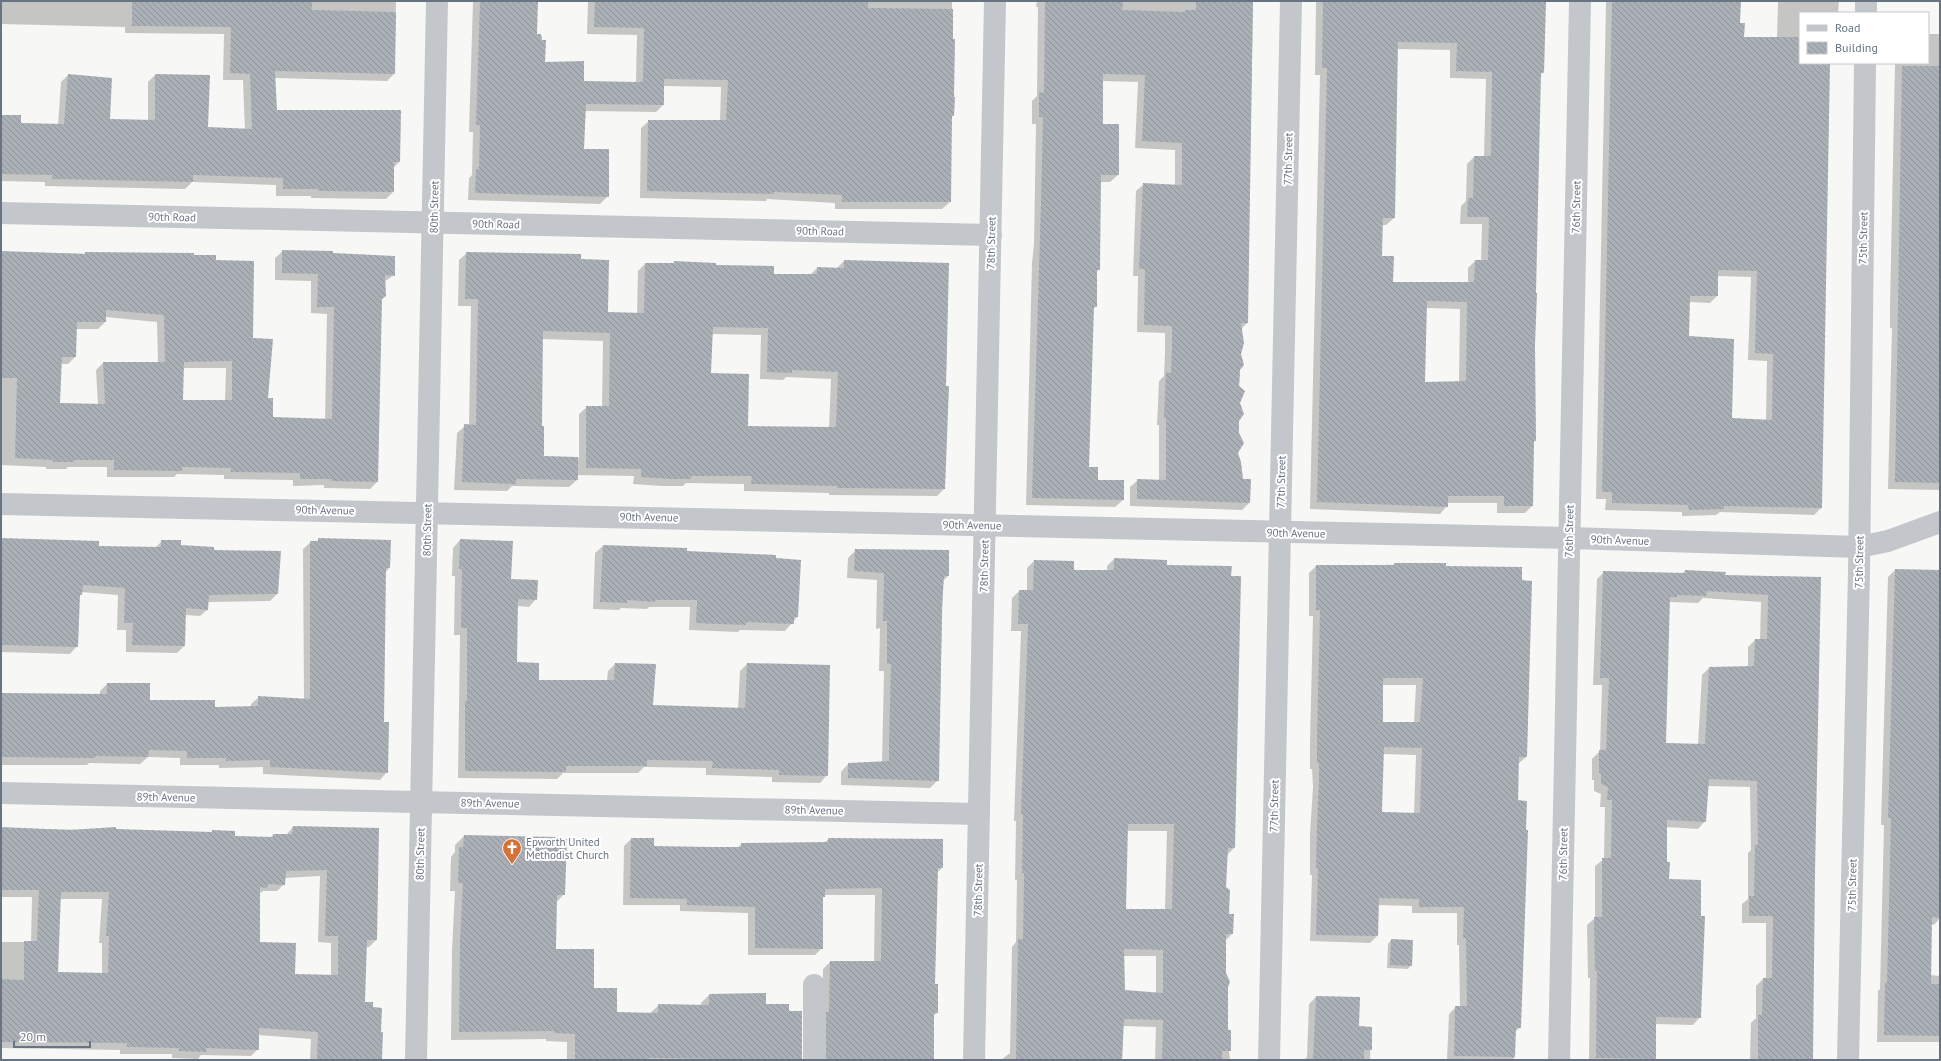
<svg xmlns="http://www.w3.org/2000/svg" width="1941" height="1061" viewBox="0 0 1941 1061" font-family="'PT Sans',sans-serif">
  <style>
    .shadow { fill: #0003; fill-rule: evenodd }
    .building { fill: url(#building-back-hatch); fill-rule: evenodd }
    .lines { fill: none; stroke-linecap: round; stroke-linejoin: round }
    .minor { stroke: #c3c6ca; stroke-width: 22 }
    .labels { text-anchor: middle; stroke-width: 4; stroke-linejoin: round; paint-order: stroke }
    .street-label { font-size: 11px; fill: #697483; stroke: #fff }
    .poi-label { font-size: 11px; fill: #697483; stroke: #fff; text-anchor: start }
  </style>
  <defs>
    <pattern id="building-back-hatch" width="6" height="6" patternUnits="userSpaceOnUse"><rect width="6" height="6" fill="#abb0b7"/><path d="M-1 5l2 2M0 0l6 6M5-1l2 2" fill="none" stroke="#8f949a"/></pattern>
  </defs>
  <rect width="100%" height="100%" fill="#f7f7f5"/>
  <!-- shadow -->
  <g class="shadow">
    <polygon points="1,1 396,1 394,74 387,81 274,78 276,111 399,162 393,168 393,192 386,199 311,198 311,196 276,196 276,185 192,182 185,189 45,186 45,182 1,181 1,116 20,124 58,125 61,82 68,75 109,120 148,121 148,82 155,75 207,128 245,129 243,80 223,80 224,34 125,33 125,27 1,24"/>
    <polygon points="473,1 537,1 536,35 544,63 583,82 636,82 637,35 587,34 588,1 952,1 953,115 951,118 950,202 942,209 835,209 835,203 767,199 766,201 640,198 641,128 649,121 720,121 721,87 663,86 663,105 656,112 585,111 583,150 608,196 600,204 468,200 469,178 472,175 473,132 469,132"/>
    <polygon points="1037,1 1253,1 1247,323 1241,329 1237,453 1243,480 1250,480 1249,503 1242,510 1130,506 1130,487 1138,480 1159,481 1159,425 1157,425 1159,381 1164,376 1165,354 1165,333 1137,332 1138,276 1133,276 1136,191 1144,184 1175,186 1175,150 1135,148 1138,82 1102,81 1102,125 1118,175 1110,182 1100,182 1099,269 1096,272 1096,306 1093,309 1088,468 1097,481 1123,500 1115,507 1026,505 1032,263 1034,244 1036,124 1032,124 1032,101 1037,96 1038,7 1036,7"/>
    <path d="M1316,1H1545L1543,72L1540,76L1534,345L1535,440L1533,442L1532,506L1525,513H1497V503H1447V506L1440,514L1310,509L1320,75H1315ZM1397,49L1450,50V78L1486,79L1484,157H1474L1467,164L1466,201L1461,206L1460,224H1482L1481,261H1475L1468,268V283H1392L1381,257L1382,225H1386L1394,218ZM1426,308L1460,309L1459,383H1424Z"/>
    <path d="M1606,1H1740L1739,24L1743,38H1777L1778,1H1839L1838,13H1800V63H1829L1821,508L1814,515L1720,512L1716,515L1682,516V512L1605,510L1606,499H1596ZM1717,276L1751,277L1748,360L1767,361L1766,420L1731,419L1688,337L1689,302L1710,303L1717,296Z"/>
    <polygon points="1928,34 1940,34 1940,490 1888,489 1892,328 1890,328 1890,307 1895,63 1928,63"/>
    <path d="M283,251L332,254L394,275L384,282L381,299L377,482L370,489L324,488V485L293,486V480L224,479V475L177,474L174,477H107V467H68L66,469H46V467L1,465V252L193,256L215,261L252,339L272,418L325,420L327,314L311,313V281L275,280V258ZM105,317L157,322L158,363H103L96,370L98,405L59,404L61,364H68L75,357V329H98L105,322ZM183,368H226L225,401H182Z"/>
    <path d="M467,253L580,260L607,313L637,314L638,271L645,264L715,266L773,274L810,275L817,268L836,269L844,261L948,264L944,489L937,496L829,495V493L744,491V484L686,483L683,486H662L633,484L634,476L577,475V480L569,487L512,486L507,491L454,490L457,433L465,426H469L471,306H458L459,260ZM712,334L761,335L760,379L783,380L786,377L831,379L829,428L747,427L710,374ZM542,339L603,341L602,407H587L579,414V458L543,457L541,427Z"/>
    <polygon points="1,539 98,547 155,548 162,541 180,546 212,551 277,594 270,601 208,602 208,609 200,616 185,615 184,646 177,653 126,652 126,630 117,630 118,595 81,592 79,597 77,646 70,654 1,652"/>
    <polygon points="319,539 390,541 389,568 385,573 383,723 387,772 380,780 263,774 263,767 219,768 219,765 180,765 180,758 148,757 140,764 89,763 87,765 1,765 1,694 100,695 100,691 107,684 149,701 214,708 251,707 251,704 259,697 304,700 303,549 311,542 316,542"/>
    <polygon points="460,540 536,599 529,607 517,606 516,663 538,681 607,681 608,671 615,664 652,706 738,709 740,671 747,664 827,775 820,783 772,782 772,777 706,775 706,768 644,767 638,773 563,773 557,779 458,778 460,635 454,635 455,576 452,576 453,548"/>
    <polygon points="603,546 686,552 797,617 785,631 740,630 738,632 689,630 690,607 649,607 647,609 621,608 619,610 593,609 595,553"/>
    <polygon points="856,550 948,576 943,581 938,780 930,788 841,785 841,772 848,764 882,762 884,671 879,671 880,628 876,629 877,580 847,578 848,558"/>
    <path d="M1114,559L1234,848L1227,855L1224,887L1228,915H1232V934L1225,941V973L1227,987V1031L1230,1060H1155L1156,1027L1123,1026L1122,1060H1001L1010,1053L1012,947L1016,942L1017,880H1015L1016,821H1014L1021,631H1011L1012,598L1019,591H1027V568L1034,561L1073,571H1107V566ZM1127,831H1167L1165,910H1125ZM1123,956H1156V994L1124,991Z"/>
    <path d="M1445,564L1526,757L1518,764L1520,1027L1515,1032L1514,1060H1447L1449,1014L1456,1007H1460L1459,945H1457V913H1412V906L1378,905L1377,936L1370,943L1310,941L1312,875H1310V834L1313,787L1312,769H1310V742L1313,616H1309V573L1316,566ZM1382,685H1416L1414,723H1382ZM1383,754L1416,755L1414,814L1381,812Z"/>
    <polygon points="1895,570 1940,571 1940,918 1934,925 1931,924 1930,975 1940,976 1940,1042 1877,1042 1878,991 1880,989 1884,825 1881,825 1888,577"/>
    <path d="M1685,571L1724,576L1820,578L1814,872L1812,1060H1750L1751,1023L1756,1018V986L1763,979H1766V923H1742V904L1748,899V853L1751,850L1750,787L1708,786L1705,821L1698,829L1666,827V863L1668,880L1700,1017L1693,1025L1655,1024V1060H1589L1590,978H1588L1587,925L1595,918V866L1604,859L1605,807H1600L1601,794L1594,791V780H1592V759L1600,751L1602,685H1593L1597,579L1604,572L1682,574ZM1703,598L1761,602L1760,640H1755L1748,647V667L1709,668L1702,675L1698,744H1665L1669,604L1670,602L1698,603Z"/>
    <path d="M293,827L378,829L376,940L369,947H365L364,1003L372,1008L381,1009V1057L378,1060H310L311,1039L258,1035V1049L251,1056L201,1055L198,1059L172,1058V1054H120V1050L1,1048V942H31L32,897H1V828L211,833L213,831L234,837L270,838L273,835H286ZM320,876L318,942L331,943V976L294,975L259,943V894L263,891H277L284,884L285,878ZM59,899H102L99,943H102V974H58Z"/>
    <polygon points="464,836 564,894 556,903 555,950 616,1013 649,1014 659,1005 701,1006 701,1003 709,995 765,1005 788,1012 801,1012 801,1060 567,1060 567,1042 546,1041 546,1039 451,1040 452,950 455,891 450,891 451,857 455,852 455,845"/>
    <polygon points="631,839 653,847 737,848 742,844 824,843 829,839 942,868 936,873 934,985 937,1013 933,1016 933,1060 819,1060 822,1017 823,969 830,962 874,962 875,895 824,895 822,899 822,948 815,955 748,955 748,913 680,911 680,905 623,905 624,846"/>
    <polygon points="1391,940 1411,965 1408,969 1387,968 1388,944"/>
    <polygon points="1316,997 1358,1027 1371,1028 1370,1060 1304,1060 1307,1057 1309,1004"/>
  </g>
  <!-- building -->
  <g class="building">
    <polygon points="132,1 312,1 312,10 396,12 395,74 275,71 277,110 401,110 400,162 394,162 394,192 318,191 318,189 283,189 283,178 193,175 193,182 52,179 52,175 1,174 1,115 21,115 21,123 64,124 68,74 112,78 110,119 155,120 155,74 210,75 208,127 252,129 250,74 230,73 231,27 132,26"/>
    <polygon points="480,1 538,1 537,34 541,34 542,40 546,40 545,62 584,61 584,81 640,82 643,81 644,28 594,27 595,1 868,1 868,8 953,9 953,39 955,39 954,97 955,97 954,116 952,116 951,202 842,202 842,195 774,192 774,194 647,191 648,120 726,120 728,80 664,79 664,105 586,104 584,149 609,149 609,197 475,193 476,169 479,169 480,125 476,125"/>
    <polygon points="1045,1 1123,1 1122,10 1185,12 1185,10 1196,10 1196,1 1253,1 1248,323 1241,323 1244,343 1241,354 1244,365 1240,370 1239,386 1245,391 1240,403 1244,414 1239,421 1239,433 1244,443 1238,453 1241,462 1243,479 1251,479 1250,503 1137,499 1137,479 1166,480 1166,418 1164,418 1166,372 1171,373 1172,346 1172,326 1144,325 1145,269 1139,269 1143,183 1182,185 1182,143 1142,141 1145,75 1103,74 1103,124 1119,124 1119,175 1101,175 1100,270 1097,270 1097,307 1094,307 1089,467 1098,467 1098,480 1124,480 1124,500 1032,498 1041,203 1043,117 1039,117 1039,92 1044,93"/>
    <path d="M1323,1H1546L1544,73L1541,72L1536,293H1537L1535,345L1536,441H1534L1533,506H1504V496H1448V507L1317,502L1327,68H1322ZM1398,42L1457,43L1456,71L1492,72L1491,156H1474L1473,198H1468L1467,217H1489L1488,260H1475L1474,282H1393L1394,256H1382L1383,218H1395ZM1427,301L1467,302L1466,381L1425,382Z"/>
    <path d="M1612,1H1741L1740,23H1745L1744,37H1800V63H1830L1822,508L1724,506V509L1689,510L1688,505L1612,503V492H1602ZM1718,270L1757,271L1755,353L1773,354L1772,420L1732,418L1734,339L1689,336L1690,296H1718Z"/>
    <polygon points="1902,66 1940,66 1940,483 1895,482"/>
    <path d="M282,250L333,251V253L395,256V276L385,275L386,296L382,299L378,482L331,481V479H300V473L231,472V468L182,467V471L114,470V460H74V462H53V460L15,458L17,378H1V251L85,254V252L194,253V255H216V260L254,261L253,338L273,339L268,398H273V417L332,419L334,307H317L318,274L282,273ZM106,310L164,315L165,362H103L105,404L60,403L62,357H76L77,322H106ZM232,361V400H183L184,362Z"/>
    <path d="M466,252L581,254V259L609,260L608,312L644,313L645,263H674V261L716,263V265L774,266V274H817V267L844,268V260L949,263L946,386H949L945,489L837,488V486L751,484L752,476H691V479H670L641,477V469L586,468V406H609L610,333L543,331L542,426H544V456L578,457V480L516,479V484L462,482L464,424L476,425L478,299H465ZM713,327L768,328L767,372L792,373V370L838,372L836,427L748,426L749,374L711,373Z"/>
    <polygon points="1,538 99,541 99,546 161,547 161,540 181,540 181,545 214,547 214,550 281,551 278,594 209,595 208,610 186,608 185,646 132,645 133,623 124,623 125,588 83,585 82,595 80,595 78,647 1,645"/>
    <polygon points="318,538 391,540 390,568 386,568 384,722 389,722 388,773 270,767 270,760 226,761 226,758 187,758 187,751 149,750 148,757 95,756 95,758 1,757 1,693 107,694 107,683 150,683 150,700 215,700 215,707 258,706 258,696 310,699 310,541 318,541"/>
    <polygon points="460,539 513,541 511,579 538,580 537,600 518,599 517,662 539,663 539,680 614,680 615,663 656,664 653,705 745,708 747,663 830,665 828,776 779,775 779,770 712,768 713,761 647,760 647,766 566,766 566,772 465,771 465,701 467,701 467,628 461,628 462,569 459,569"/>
    <polygon points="603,545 687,548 687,551 776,555 776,558 801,560 798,617 794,617 794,624 746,622 746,625 696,623 697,600 655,600 655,602 627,600 627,603 600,602"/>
    <polygon points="855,549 949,550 949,576 944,576 942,607 939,781 848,778 848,763 889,761 889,742 891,664 887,664 887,621 883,621 884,573 854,571"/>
    <path d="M1114,558L1167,560V565L1232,566L1231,576H1241L1235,848H1228L1226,887L1230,890L1229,914H1234L1233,934H1226V973L1230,982L1228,987V1030H1231V1051H1222V1060H1162L1163,1020L1124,1019L1122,1060H1016L1018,939H1023L1024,873H1022L1023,814H1021L1028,624H1018L1019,590H1033L1034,560L1074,561V570H1114ZM1128,824H1174L1172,909H1126ZM1124,949L1163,950V993L1125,990Z"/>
    <path d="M1394,563H1446V566L1522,567V580L1532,581L1527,757H1519L1518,800L1527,801L1526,830H1528L1521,1028H1516L1515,1057L1454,1056L1455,1006H1467L1466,938H1463L1464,907H1419V899L1379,898L1378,936L1316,935L1318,868H1316L1317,827L1319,780V763H1317V735L1320,610H1316V565H1394ZM1383,678H1423L1420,722H1383ZM1384,747L1422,748L1420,813L1382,812Z"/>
    <polygon points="1895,569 1940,570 1940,918 1932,917 1931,984 1940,984 1940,1036 1884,1035 1885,983 1887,983 1891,818 1888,818"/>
    <path d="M1685,570L1726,572L1725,575L1821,577L1815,872L1813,1060H1758V1015H1762L1763,978H1772L1773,916H1749V896H1754L1755,845H1758L1757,781L1709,779L1706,822L1667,820V862H1670L1669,879L1701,880V916H1705L1701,1018L1656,1017V1059L1596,1058L1597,971H1595L1594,917H1602V858H1611L1612,800H1607L1608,787L1601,784V773H1599V750H1606L1609,678H1600L1603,571L1685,573ZM1707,591L1768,595L1767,639H1755L1754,666L1709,667L1705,744L1666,743L1670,597H1677V595L1706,596Z"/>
    <path d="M293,826L379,828L377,940H367L365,1002H373V1007L382,1008L381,1032H383L382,1060H317L318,1032L259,1028V1050L206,1048V1052L179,1051V1048L127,1047V1043L1,1042V979L24,980V941H37L39,890H1V827L69,830L116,827V829L212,832V830L235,831V836L273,837V834H292ZM327,870L325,936H338V975L295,974L296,943L260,942V887L267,888L268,884L285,885L286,871ZM61,892H109L106,936H109L108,973L58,972Z"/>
    <polygon points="464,835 557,837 557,839 567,839 565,895 557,895 556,949 594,949 594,988 617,988 617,1012 658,1013 658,1004 709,1005 709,994 766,993 766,1004 789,1004 789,1011 802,1011 802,1060 649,1058 648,1060 575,1060 575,1034 554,1033 554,1031 459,1032 460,941 463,883 458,883 459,847 463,847"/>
    <polygon points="631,838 654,838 654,846 711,847 741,847 741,843 828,842 828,838 943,839 943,868 938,868 935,984 938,984 938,1013 934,1013 934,1060 826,1060 826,1012 829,1012 830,961 881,961 882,888 825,889 825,897 823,897 823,949 755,948 755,907 687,905 687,899 630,898"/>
    <polygon points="1391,939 1413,940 1412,966 1390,965"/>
    <polygon points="1316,996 1360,997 1359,1026 1372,1027 1372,1050 1364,1050 1364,1060 1313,1060"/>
  </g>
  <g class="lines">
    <!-- minor -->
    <g class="minor">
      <polyline points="1866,13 1866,1"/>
      <polyline points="1,213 991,235"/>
      <polyline points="1,504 1569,538 1859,547 1888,541 1940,522"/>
      <polyline points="1,793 979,814"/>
      <polyline points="416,1060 437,1"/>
      <polyline points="814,1060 814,985"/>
      <polyline points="974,1060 995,1"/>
      <polyline points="1269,1060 1291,1"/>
      <polyline points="1559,1060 1580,1"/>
      <polyline points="1848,1060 1859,572 1865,63"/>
    </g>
  </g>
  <!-- icons -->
  <defs>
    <g id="church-pin" transform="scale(1)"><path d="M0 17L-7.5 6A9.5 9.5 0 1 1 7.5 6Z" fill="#d67236" stroke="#fff"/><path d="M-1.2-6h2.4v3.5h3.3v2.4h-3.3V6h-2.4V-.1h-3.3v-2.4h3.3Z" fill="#fff"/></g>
  </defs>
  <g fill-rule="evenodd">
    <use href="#church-pin" x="512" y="848"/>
  </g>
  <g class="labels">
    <!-- street labels -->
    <g class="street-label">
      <text transform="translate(1288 159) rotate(-89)" y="4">77th Street</text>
      <text transform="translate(434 207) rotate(-89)" y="4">80th Street</text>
      <text transform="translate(1576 207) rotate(-89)" y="4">76th Street</text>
      <text transform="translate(172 217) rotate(1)" y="4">90th Road</text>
      <text transform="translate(496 224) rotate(1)" y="4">90th Road</text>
      <text transform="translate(820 231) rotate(1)" y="4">90th Road</text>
      <text transform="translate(1863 238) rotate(-89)" y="4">75th Street</text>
      <text transform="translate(991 243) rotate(-89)" y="4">78th Street</text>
      <text transform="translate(1281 482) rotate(-89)" y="4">77th Street</text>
      <text transform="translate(325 510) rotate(1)" y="4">90th Avenue</text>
      <text transform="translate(649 517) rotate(1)" y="4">90th Avenue</text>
      <text transform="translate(972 525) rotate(1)" y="4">90th Avenue</text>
      <text transform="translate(427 530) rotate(-89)" y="4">80th Street</text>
      <text transform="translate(1569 531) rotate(-89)" y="4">76th Street</text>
      <text transform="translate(1296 533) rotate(1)" y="4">90th Avenue</text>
      <text transform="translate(1620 540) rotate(2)" y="4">90th Avenue</text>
      <text transform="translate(1859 562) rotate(-89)" y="4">75th Street</text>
      <text transform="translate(984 566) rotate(-89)" y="4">78th Street</text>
      <text transform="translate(166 797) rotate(1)" y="4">89th Avenue</text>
      <text transform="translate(490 803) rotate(1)" y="4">89th Avenue</text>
      <text transform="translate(1274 806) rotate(-89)" y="4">77th Street</text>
      <text transform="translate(814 810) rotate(1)" y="4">89th Avenue</text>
      <text transform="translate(420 854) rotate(-89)" y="4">80th Street</text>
      <text transform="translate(1563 854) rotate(-89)" y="4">76th Street</text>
      <text transform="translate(1852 885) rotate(-89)" y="4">75th Street</text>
      <text transform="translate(978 890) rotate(-89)" y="4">78th Street</text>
    </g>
    <!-- poi labels -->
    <g class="poi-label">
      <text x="526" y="846">Epworth United<tspan x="526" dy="13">Methodist Church</tspan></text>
    </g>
  </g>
  <!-- border -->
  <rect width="1941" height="1061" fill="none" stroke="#697483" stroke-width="4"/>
  <!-- legend -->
  <rect x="1799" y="12" width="130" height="52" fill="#ffffff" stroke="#c3c7cd"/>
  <rect x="1807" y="25" width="20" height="6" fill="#c3c6ca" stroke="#c3c7cd"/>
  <text x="1835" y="32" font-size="12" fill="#697483">Road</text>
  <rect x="1807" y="42" width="20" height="12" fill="url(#building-back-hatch)" stroke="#c3c7cd"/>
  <text x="1835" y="52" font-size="12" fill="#697483">Building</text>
  <!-- scale -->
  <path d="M14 1041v6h76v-6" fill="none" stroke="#697483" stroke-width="2"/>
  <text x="20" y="1041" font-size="12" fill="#697483" stroke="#ffffff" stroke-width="3" paint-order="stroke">20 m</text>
</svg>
